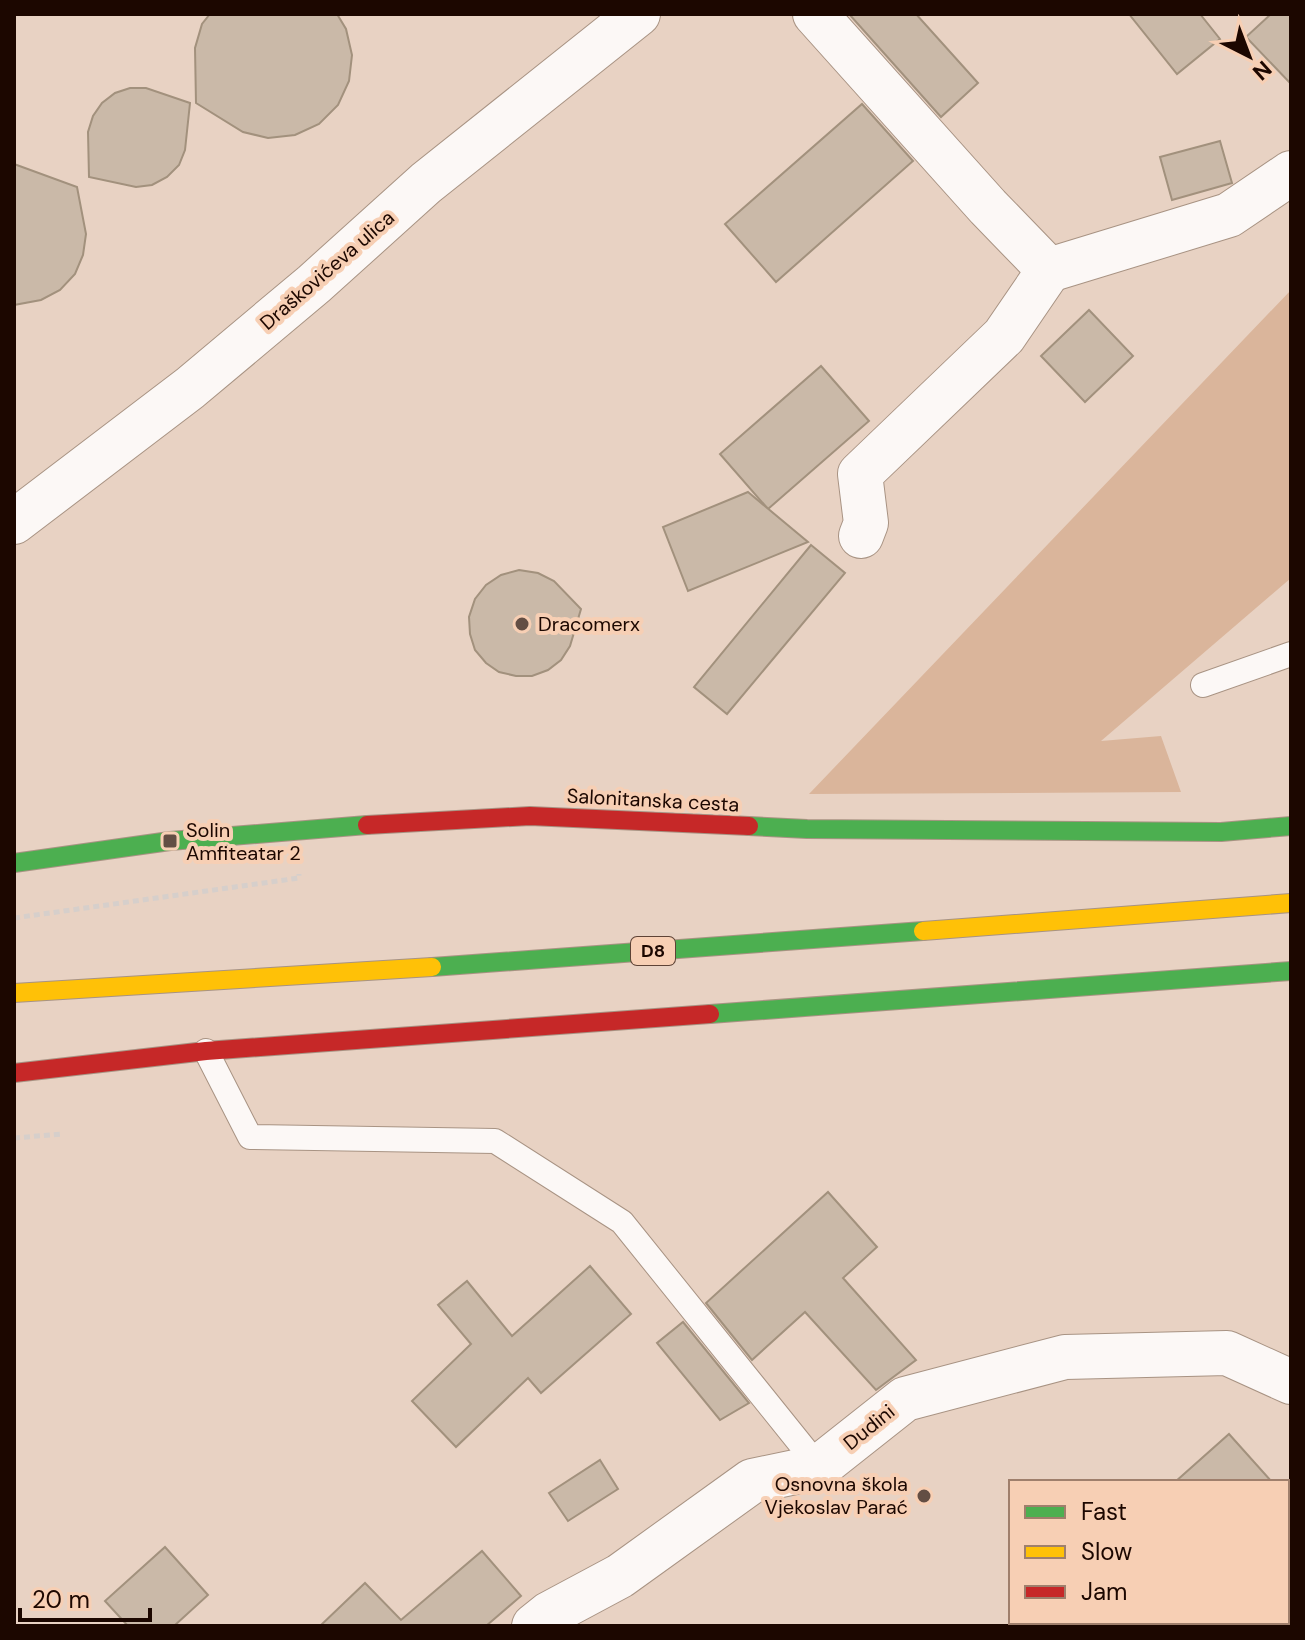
<svg xmlns="http://www.w3.org/2000/svg" width="1305" height="1640" viewBox="0 0 1305 1640" font-family="'DM Sans',sans-serif">
  <style>
    .green { fill: #dab59b }
    .building { fill: #cab9a8; stroke: #a2917d; stroke-width: 2 }
    .lines { fill: none; stroke-linecap: round; stroke-linejoin: round }
    .lane-casing { stroke: #a89383; stroke-width: 26 }
    .street-casing { stroke: #a89383; stroke-width: 46 }
    .fast-casing { stroke: #a89383; stroke-width: 20 }
    .slow-casing { stroke: #a89383; stroke-width: 20 }
    .jam-casing { stroke: #a89383; stroke-width: 20 }
    .path { stroke: #d6cfcb; stroke-width: 5; stroke-dasharray: 6 4; stroke-linecap: butt }
    .lane { stroke: #fcf8f6; stroke-width: 24 }
    .street { stroke: #fcf8f6; stroke-width: 44 }
    .fast { stroke: #4caf50; stroke-width: 18 }
    .slow { stroke: #ffc107; stroke-width: 18 }
    .jam { stroke: #c62828; stroke-width: 18 }
    .poi-dot { fill: #634e44; stroke: #f7cfb4; stroke-width: 3 }
    .labels { text-anchor: middle; stroke-width: 8; stroke-linejoin: round; paint-order: stroke }
    .shield { fill: #f7cfb4; stroke: #5e4336; stroke-width: 2 }
    .shield-label { font-size: 18px; font-weight: bold; fill: #1c0700 }
    .street-label { font-size: 20px; fill: #1c0700; stroke: #f7cfb4 }
    .poi-label { font-size: 20px; fill: #1c0700; stroke: #f7cfb4; text-anchor: start }
  </style>
  <rect width="100%" height="100%" fill="#e8d2c3"/>
  <!-- green -->
  <polygon class="green" points="1291,290 1291,578 1101,741 1161,736 1181,792 809,794"/>
  <!-- building -->
  <g class="building">
    <polygon points="210,14 337,14 346,29 352,55 349,81 338,105 319,124 295,135 268,138 243,132 196,103 195,48 202,24"/>
    <polygon points="849,14 916,14 978,83 941,117"/>
    <polygon points="1129,14 1200,14 1220,39 1177,74"/>
    <polygon points="1271,14 1291,14 1291,84 1246,37"/>
    <polygon points="130,88 146,88 190,103 185,150 179,165 167,177 152,185 136,187 89,177 88,132 93,116 102,103 115,93"/>
    <polygon points="862,104 913,161 776,282 725,224"/>
    <polygon points="1220,141 1232,183 1172,200 1160,157"/>
    <polygon points="14,164 77,187 86,234 83,255 75,274 60,290 41,300 14,305"/>
    <polygon points="1089,310 1133,356 1085,402 1041,356"/>
    <polygon points="821,366 869,421 768,509 720,454"/>
    <polygon points="748,492 808,542 688,591 663,527"/>
    <polygon points="811,545 845,573 727,714 694,687"/>
    <polygon points="519,570 538,573 554,581 581,609 570,646 561,660 548,670 532,676 516,676 499,672 486,663 475,650 470,634 469,617 475,599 486,585 501,575"/>
    <polygon points="828,1192 877,1247 843,1278 916,1360 876,1390 805,1312 752,1360 706,1303"/>
    <polygon points="590,1266 631,1314 541,1393 528,1378 456,1447 412,1401 471,1344 438,1305 467,1281 512,1336"/>
    <polygon points="683,1322 749,1403 720,1420 657,1343"/>
    <polygon points="1229,1434 1272,1482 1175,1482"/>
    <polygon points="600,1460 618,1489 568,1521 549,1493"/>
    <polygon points="165,1547 208,1595 174,1626 128,1626 105,1601"/>
    <polygon points="482,1551 521,1596 486,1626 320,1626 365,1583 401,1620"/>
  </g>
  <g class="lines">
    <!-- lane casing -->
    <g class="lane-casing">
      <g id="lane">
        <polyline points="1203,685 1291,654"/>
        <polyline points="206,1051 250,1137 495,1141 622,1222 819,1467"/>
      </g>
    </g>
    <!-- street casing -->
    <g class="street-casing">
      <g id="street">
        <polyline points="815,14 988,207 1049,270 1229,215 1291,173"/>
        <polyline points="14,522 190,388 314,284 426,183 638,14"/>
        <polyline points="861,536 866,523 860,474 1004,336 1049,270"/>
        <polyline points="534,1626 549,1614 620,1576 752,1481 819,1467 905,1399 1065,1357 1227,1353 1291,1382"/>
      </g>
    </g>
    <!-- fast casing -->
    <g class="fast-casing">
      <g id="fast">
        <polyline points="749,826 807,829 1221,832 1291,826"/>
        <polyline points="14,863 170,841 367,825"/>
        <polyline points="432,967 923,931"/>
        <polyline points="710,1014 1291,971"/>
      </g>
    </g>
    <!-- slow casing -->
    <g class="slow-casing">
      <g id="slow">
        <polyline points="923,931 1291,903"/>
        <polyline points="14,993 432,967"/>
      </g>
    </g>
    <!-- jam casing -->
    <g class="jam-casing">
      <g id="jam">
        <polyline points="367,825 530,816 749,826"/>
        <polyline points="14,1073 206,1051 710,1014"/>
      </g>
    </g>
    <!-- path -->
    <g class="path">
      <polyline points="14,918 299,878 299,874"/>
      <polyline points="14,1138 62,1134"/>
    </g>
    <!-- lane -->
    <use href="#lane" class="lane"/>
    <!-- street -->
    <use href="#street" class="street"/>
    <!-- fast -->
    <use href="#fast" class="fast"/>
    <!-- slow -->
    <use href="#slow" class="slow"/>
    <!-- jam -->
    <use href="#jam" class="jam"/>
  </g>
  <!-- markers -->
  <g class="poi-dot">
    <circle cx="522" cy="624" r="8"/>
    <rect x="162" y="833" width="16" height="16" rx="4"/>
    <circle cx="924" cy="1496" r="8"/>
  </g>
  <g class="labels">
    <!-- shield labels -->
    <rect class="shield" x="631" y="937" width="44" height="28" rx="6"/>
    <g class="shield-label">
      <text x="653" y="957">D8</text>
    </g>
    <!-- street labels -->
    <g class="street-label">
      <text transform="translate(327 270) rotate(-41)" y="7">Draškovićeva ulica</text>
      <text transform="translate(653 800) rotate(3)" y="7">Salonitanska cesta</text>
      <text transform="translate(869 1427) rotate(-39)" y="7">Dudini</text>
    </g>
    <!-- poi labels -->
    <g class="poi-label">
      <text x="538" y="631">Dracomerx</text>
      <text x="186" y="837">Solin<tspan x="186" dy="23">Amfiteatar 2</tspan></text>
      <text x="908" y="1491" text-anchor="end">Osnovna škola<tspan x="908" dy="23">Vjekoslav Parać</tspan></text>
    </g>
  </g>
  <!-- border -->
  <rect width="1305" height="1640" fill="none" stroke="#1c0700" stroke-width="32"/>
  <!-- legend -->
  <rect x="1009" y="1480" width="280" height="144" fill="#f7cfb4" stroke="#9f7f6c" stroke-width="2"/>
  <rect x="1025" y="1506" width="40" height="12" fill="#4caf50" stroke="#9f7f6c" stroke-width="2"/>
  <text x="1081" y="1520" font-size="24" fill="#1c0700">Fast</text>
  <rect x="1025" y="1546" width="40" height="12" fill="#ffc107" stroke="#9f7f6c" stroke-width="2"/>
  <text x="1081" y="1560" font-size="24" fill="#1c0700">Slow</text>
  <rect x="1025" y="1586" width="40" height="12" fill="#c62828" stroke="#9f7f6c" stroke-width="2"/>
  <text x="1081" y="1600" font-size="24" fill="#1c0700">Jam</text>
  <!-- north arrow -->
  <g transform="translate(1249 56) rotate(138)" stroke="#f7cfb4" stroke-width="6" paint-order="stroke">
  <path d="M0-6L14 30L0 20L-14 30Z" fill="#1c0700"/>
  <text y="-12" font-size="22" font-weight="bold" text-anchor="middle" fill="#1c0700">N</text>
  </g>
  <!-- scale -->
  <path d="M20 1608v12h130v-12" fill="none" stroke="#1c0700" stroke-width="4"/>
  <text x="32" y="1608" font-size="24" fill="#1c0700" stroke="#f7cfb4" stroke-width="6" paint-order="stroke">20 m</text>
</svg>
